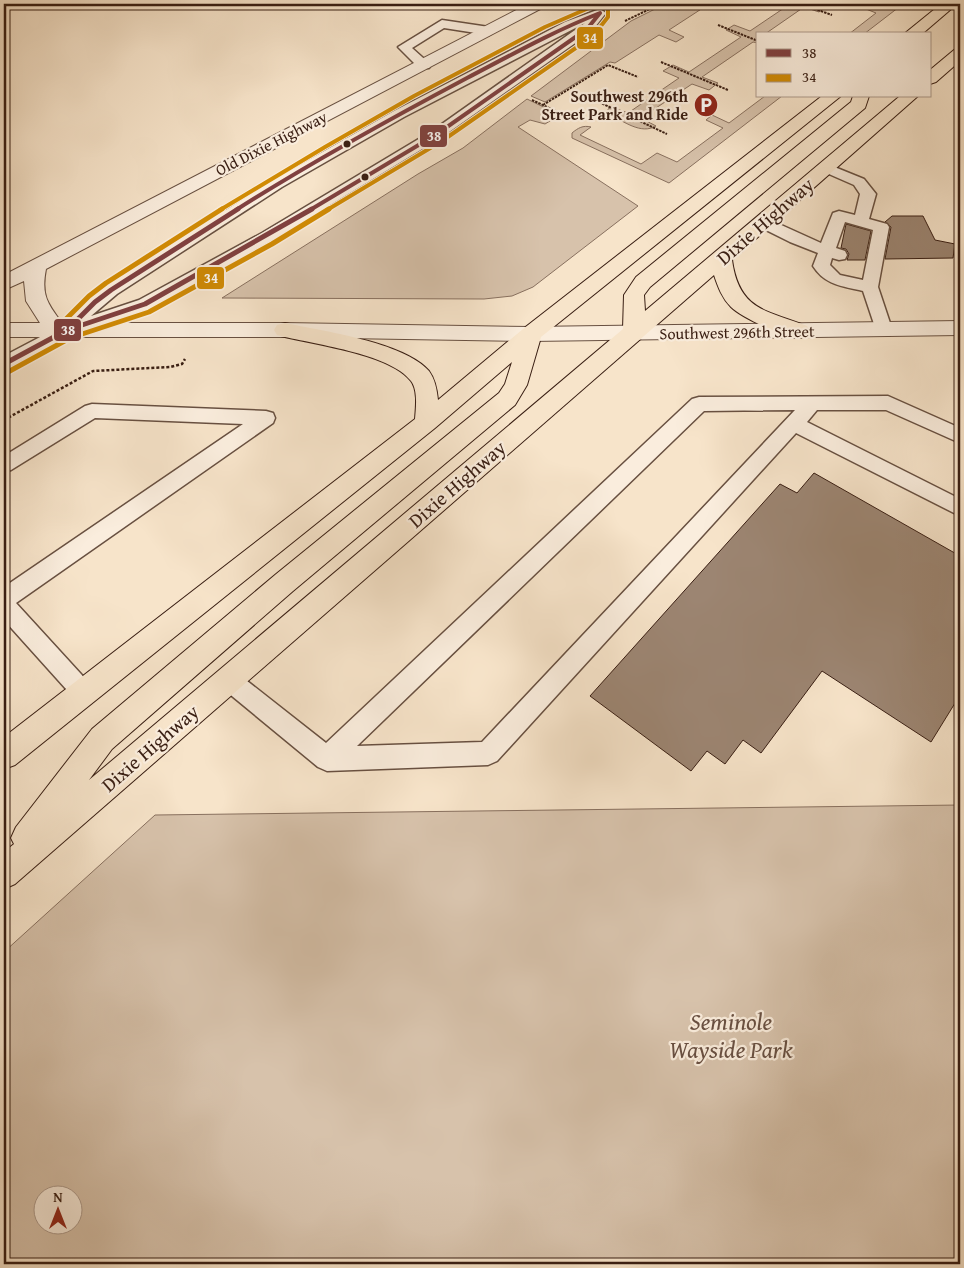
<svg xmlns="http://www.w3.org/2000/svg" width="964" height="1268" viewBox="0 0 964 1268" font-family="'Gentium Book Plus',serif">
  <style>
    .green { fill: #d7c2ab; stroke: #88705f; fill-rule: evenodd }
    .building { fill: #9c8572; stroke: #391e13 }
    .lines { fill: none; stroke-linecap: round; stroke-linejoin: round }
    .service-casing { stroke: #685041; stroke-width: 3 }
    .tertiary-casing { stroke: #685041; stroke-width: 2 }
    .trunk-casing { stroke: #391e13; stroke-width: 2 }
    .path-far1 { stroke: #391e13; stroke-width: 2; stroke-dasharray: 2.5 1; stroke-linecap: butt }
    .path { stroke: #391e13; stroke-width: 2.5; stroke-dasharray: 3 2; stroke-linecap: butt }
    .service { fill: #faeddd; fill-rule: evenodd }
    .tertiary { fill: #faeddd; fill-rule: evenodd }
    .trunk { fill: #f7e4ca; fill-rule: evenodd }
    .bus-1-far1-casing { stroke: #faeddd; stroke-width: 6 }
    .bus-1-casing { stroke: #faeddd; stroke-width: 8 }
    .bus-2-far1-casing { stroke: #faeddd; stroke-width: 6 }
    .bus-2-casing { stroke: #faeddd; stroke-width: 8 }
    .bus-1-far1 { stroke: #804040; stroke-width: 4 }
    .bus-1 { stroke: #804040; stroke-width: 5 }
    .bus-2-far1 { stroke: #d18b04; stroke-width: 4 }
    .bus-2 { stroke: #d18b04; stroke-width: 5 }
    .bus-dot { fill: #391e13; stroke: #faeddd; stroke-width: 2 }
    .labels { text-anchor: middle; stroke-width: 4.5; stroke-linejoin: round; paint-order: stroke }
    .far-poi-label { font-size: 16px; font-weight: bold; fill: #391e13; stroke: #faeddd; text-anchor: end }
    .far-street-label { font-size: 16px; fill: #391e13; stroke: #faeddd }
    .street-label { font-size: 20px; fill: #391e13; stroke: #faeddd }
    .near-park-label { font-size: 24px; font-style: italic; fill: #684f41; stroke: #faeddd }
    .line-badge { stroke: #faeddd; stroke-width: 2 }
    .badge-label { font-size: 14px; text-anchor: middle; font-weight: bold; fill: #fff }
  </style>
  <rect width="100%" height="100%" fill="#f7e4ca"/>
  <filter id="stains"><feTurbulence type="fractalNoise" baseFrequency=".004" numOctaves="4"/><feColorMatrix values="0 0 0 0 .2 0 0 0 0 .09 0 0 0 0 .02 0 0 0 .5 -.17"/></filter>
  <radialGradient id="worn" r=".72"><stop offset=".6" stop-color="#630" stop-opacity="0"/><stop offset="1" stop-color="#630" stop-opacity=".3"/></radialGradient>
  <!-- green -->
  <g class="green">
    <polygon points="665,4 709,4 669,30 684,37 676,42 659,35 615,63 610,62 545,102 531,96 631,21"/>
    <path d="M790,4L821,5L823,9L819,12L804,7L765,34H758V43L753,42L702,77L718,83L709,90L692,84L641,118L656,126C641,135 623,121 609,114L608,109L612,107L628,113L679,78L663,71L673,65L689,72L741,37L726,30L734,25L750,31Z"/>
    <polygon points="858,4 903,4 864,34 849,34 876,13 856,5"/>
    <path d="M765,96H782L669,183L572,138V133C578,128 583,125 591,127L580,135L641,164L657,153L677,162L723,128L706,120L712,115L729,123Z"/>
    <polygon points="527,99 560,115 545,124 530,120 518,127 638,206 533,287 512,296 484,299 222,298 418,174 463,148"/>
    <path d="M960,805V1264H4V952L155,815ZM42,1196H72V1226H42Z"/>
  </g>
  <!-- building -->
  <g class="building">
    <polygon points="892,216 923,216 935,240 955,244 953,258 885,259 891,227 885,222"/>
    <polygon points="846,224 871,231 865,260 847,260 849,254 846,249 841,248"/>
    <polygon points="814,473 960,556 960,695 931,742 822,671 761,753 743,740 725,764 707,751 691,771 590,696 780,484 797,493"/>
  </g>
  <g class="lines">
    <!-- service casing -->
    <g class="service-casing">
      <g id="service">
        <path d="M600,9L606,13L591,32L442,137L274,239L151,308L73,334L4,370V356L61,326L89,298L105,286L272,181L394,111L565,22ZM585,23L432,131L262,233L139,300L91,316L117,294L282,187L404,117Z"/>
        <polygon points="442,20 489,27 495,31 489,35 444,28 412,48 431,65 429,68 419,68 398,47"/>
        <path d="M827,164L864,179L876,194L869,219L887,224L889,227L878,287L892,329L889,333L883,335L877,333L863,291C842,286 825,285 813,266L818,253L790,242L756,225L754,222L756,219H768L821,243L833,213L839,211L855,215L860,194L854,185L822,171L820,168L822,165ZM845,222L873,230L863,280L840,275L830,265L832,258L839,260L845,259L847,255L845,251L836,248Z"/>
        <path d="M888,396L960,428V443L886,410H817L807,422L960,499V516L796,433L497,761L488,765L327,771L318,767L221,687L217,680L221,673L229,670L237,673L326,743L692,399L699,397ZM795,410L482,742L357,746L704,411Z"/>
        <polygon points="92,404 266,411 273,413 275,418 273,423 16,603 91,685 95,692 91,699 83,703 75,699 4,620 4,587 243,424 95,418 11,470 4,472 4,456 85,406"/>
      </g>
    </g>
    <!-- tertiary casing -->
    <g class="tertiary-casing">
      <path id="tertiary" d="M528,4H546L544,7L46,269C41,295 47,303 62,323H285L531,327L960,321V335L531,341L285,337H4V323H40L26,301L24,281L4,290V275Z"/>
    </g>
    <!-- trunk casing -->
    <g class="trunk-casing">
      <g id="trunk">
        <polygon points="941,4 957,4 922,34 904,34"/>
        <polygon points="960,48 960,61 936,82 930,84 930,70 954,50"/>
        <path d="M822,96H841L541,337L527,385L515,405L293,591L112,749L89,780L623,329L624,295L636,277L851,102L853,96H869L865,108L650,287L644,295L645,311L900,96H918L732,260C739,310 765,310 807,326L810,331L807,336C804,337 802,338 799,338C785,338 741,317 731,307C722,298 718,287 714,275L15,884L4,889V852L14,844L11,838L16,827L92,729L275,575L499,393L505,384L512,362L435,428L15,765L4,769V737L415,419C416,407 418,390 411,381C390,353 311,344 277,335L274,330L277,325L285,323C322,331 404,342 429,371C435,379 437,390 438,400L523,329Z"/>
      </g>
    </g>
    <!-- path-far1 -->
    <g class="path-far1">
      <polyline points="801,4 832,15"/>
      <polyline points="625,21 660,4"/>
      <polyline points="718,25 758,41"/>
      <polyline points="661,62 728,90"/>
      <polyline points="532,100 573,119"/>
      <polyline points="599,102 667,134"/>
      <polyline points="543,105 608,65 638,77"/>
    </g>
    <!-- path -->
    <polyline class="path" points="4,420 93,371 170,367 182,364 185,359"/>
    <!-- service -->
    <use href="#service" class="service"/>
    <!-- tertiary -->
    <use href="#tertiary" class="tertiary"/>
    <!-- trunk -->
    <use href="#trunk" class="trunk"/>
    <!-- bus-1-far1 casing -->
    <g class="bus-1-far1-casing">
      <path id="bus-1-far1" d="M236,210C310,163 388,120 467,78C511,55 554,31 600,13L587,29L437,134L310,210"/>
    </g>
    <!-- bus-1 casing -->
    <g class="bus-1-casing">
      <g id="bus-1">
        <polyline points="238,209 111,290 95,302 67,330 145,304 312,209"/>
        <polyline points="4,364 67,330"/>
      </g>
    </g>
    <!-- bus-2-far1 casing -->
    <g class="bus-2-far1-casing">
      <polyline id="bus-2-far1" points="220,210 325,147 414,96 545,27 598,4 604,5 608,9 608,17 593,36 442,141 327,210"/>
    </g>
    <!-- bus-2 casing -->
    <g class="bus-2-casing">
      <g id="bus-2">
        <polyline points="62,323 89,296 106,283 222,209"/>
        <polyline points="8,372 70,338 149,312 272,244 329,209"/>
      </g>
    </g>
    <!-- bus-1-far1 -->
    <use href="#bus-1-far1" class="bus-1-far1"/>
    <!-- bus-1 -->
    <use href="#bus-1" class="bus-1"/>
    <!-- bus-2-far1 -->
    <use href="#bus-2-far1" class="bus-2-far1"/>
    <!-- bus-2 -->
    <use href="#bus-2" class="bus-2"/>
  </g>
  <!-- icons -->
  <defs>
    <g id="parking-disc" transform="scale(1.25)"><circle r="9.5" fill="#8f2418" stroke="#faeddd"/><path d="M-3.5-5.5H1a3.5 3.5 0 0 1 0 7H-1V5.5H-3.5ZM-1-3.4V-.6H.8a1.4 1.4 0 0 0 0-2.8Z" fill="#fff"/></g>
  </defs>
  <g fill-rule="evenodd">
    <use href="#parking-disc" x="706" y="105"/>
  </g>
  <!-- markers -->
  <g class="bus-dot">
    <circle cx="347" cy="144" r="4.5"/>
    <circle cx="365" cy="177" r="4.5"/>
  </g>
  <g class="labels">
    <!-- far-poi labels -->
    <g class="far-poi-label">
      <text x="688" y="102">Southwest 296th<tspan x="688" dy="18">Street Park and Ride</tspan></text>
    </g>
    <!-- far-street labels -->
    <g class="far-street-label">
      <text transform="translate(271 143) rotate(-27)" y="6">Old Dixie Highway</text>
      <text transform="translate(737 332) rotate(-1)" y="6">Southwest 296th Street</text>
    </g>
    <!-- street labels -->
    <g class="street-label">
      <text transform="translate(765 221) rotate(-41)" y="7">Dixie Highway</text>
      <text transform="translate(457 484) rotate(-41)" y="7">Dixie Highway</text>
      <text transform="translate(150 748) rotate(-41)" y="7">Dixie Highway</text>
    </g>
    <!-- near-park labels -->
    <g class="near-park-label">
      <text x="731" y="1030">Seminole<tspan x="731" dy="28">Wayside Park</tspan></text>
    </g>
  </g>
  <g class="line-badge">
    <rect x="576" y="26" width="28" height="24" rx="5" fill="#d18b04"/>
    <rect x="419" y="124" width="29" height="24" rx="5" fill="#804040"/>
    <rect x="196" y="266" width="29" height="24" rx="5" fill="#d18b04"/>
    <rect x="53" y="318" width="29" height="24" rx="5" fill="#804040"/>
  </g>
  <g class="badge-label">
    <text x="590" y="43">34</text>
    <text x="434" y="141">38</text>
    <text x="211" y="283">34</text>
    <text x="68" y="335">38</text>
  </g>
  <!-- margin -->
  <rect width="964" height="1268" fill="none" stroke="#f7e4ca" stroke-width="20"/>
  <rect x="5" y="5" width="954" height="1258" fill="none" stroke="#391e13" stroke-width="2.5"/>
  <rect x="10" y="10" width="944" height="1248" fill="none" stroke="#391e13"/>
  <!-- legend -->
  <rect x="756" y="32" width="175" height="65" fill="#faeddd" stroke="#ad9a8c"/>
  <rect x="766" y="49" width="25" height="8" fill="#804040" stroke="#ad9a8c"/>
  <text x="802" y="58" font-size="15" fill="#391e13">38</text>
  <rect x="766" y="74" width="25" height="8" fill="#d18b04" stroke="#ad9a8c"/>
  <text x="802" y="82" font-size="15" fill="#391e13">34</text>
  <!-- north arrow -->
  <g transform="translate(58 1210)"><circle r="24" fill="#faeddd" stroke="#ad9a8c"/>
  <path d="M0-4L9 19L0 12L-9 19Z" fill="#8f2418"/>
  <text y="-8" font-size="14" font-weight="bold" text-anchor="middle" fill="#391e13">N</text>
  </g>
  <rect width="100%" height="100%" filter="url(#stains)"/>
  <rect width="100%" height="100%" fill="url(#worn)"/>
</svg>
